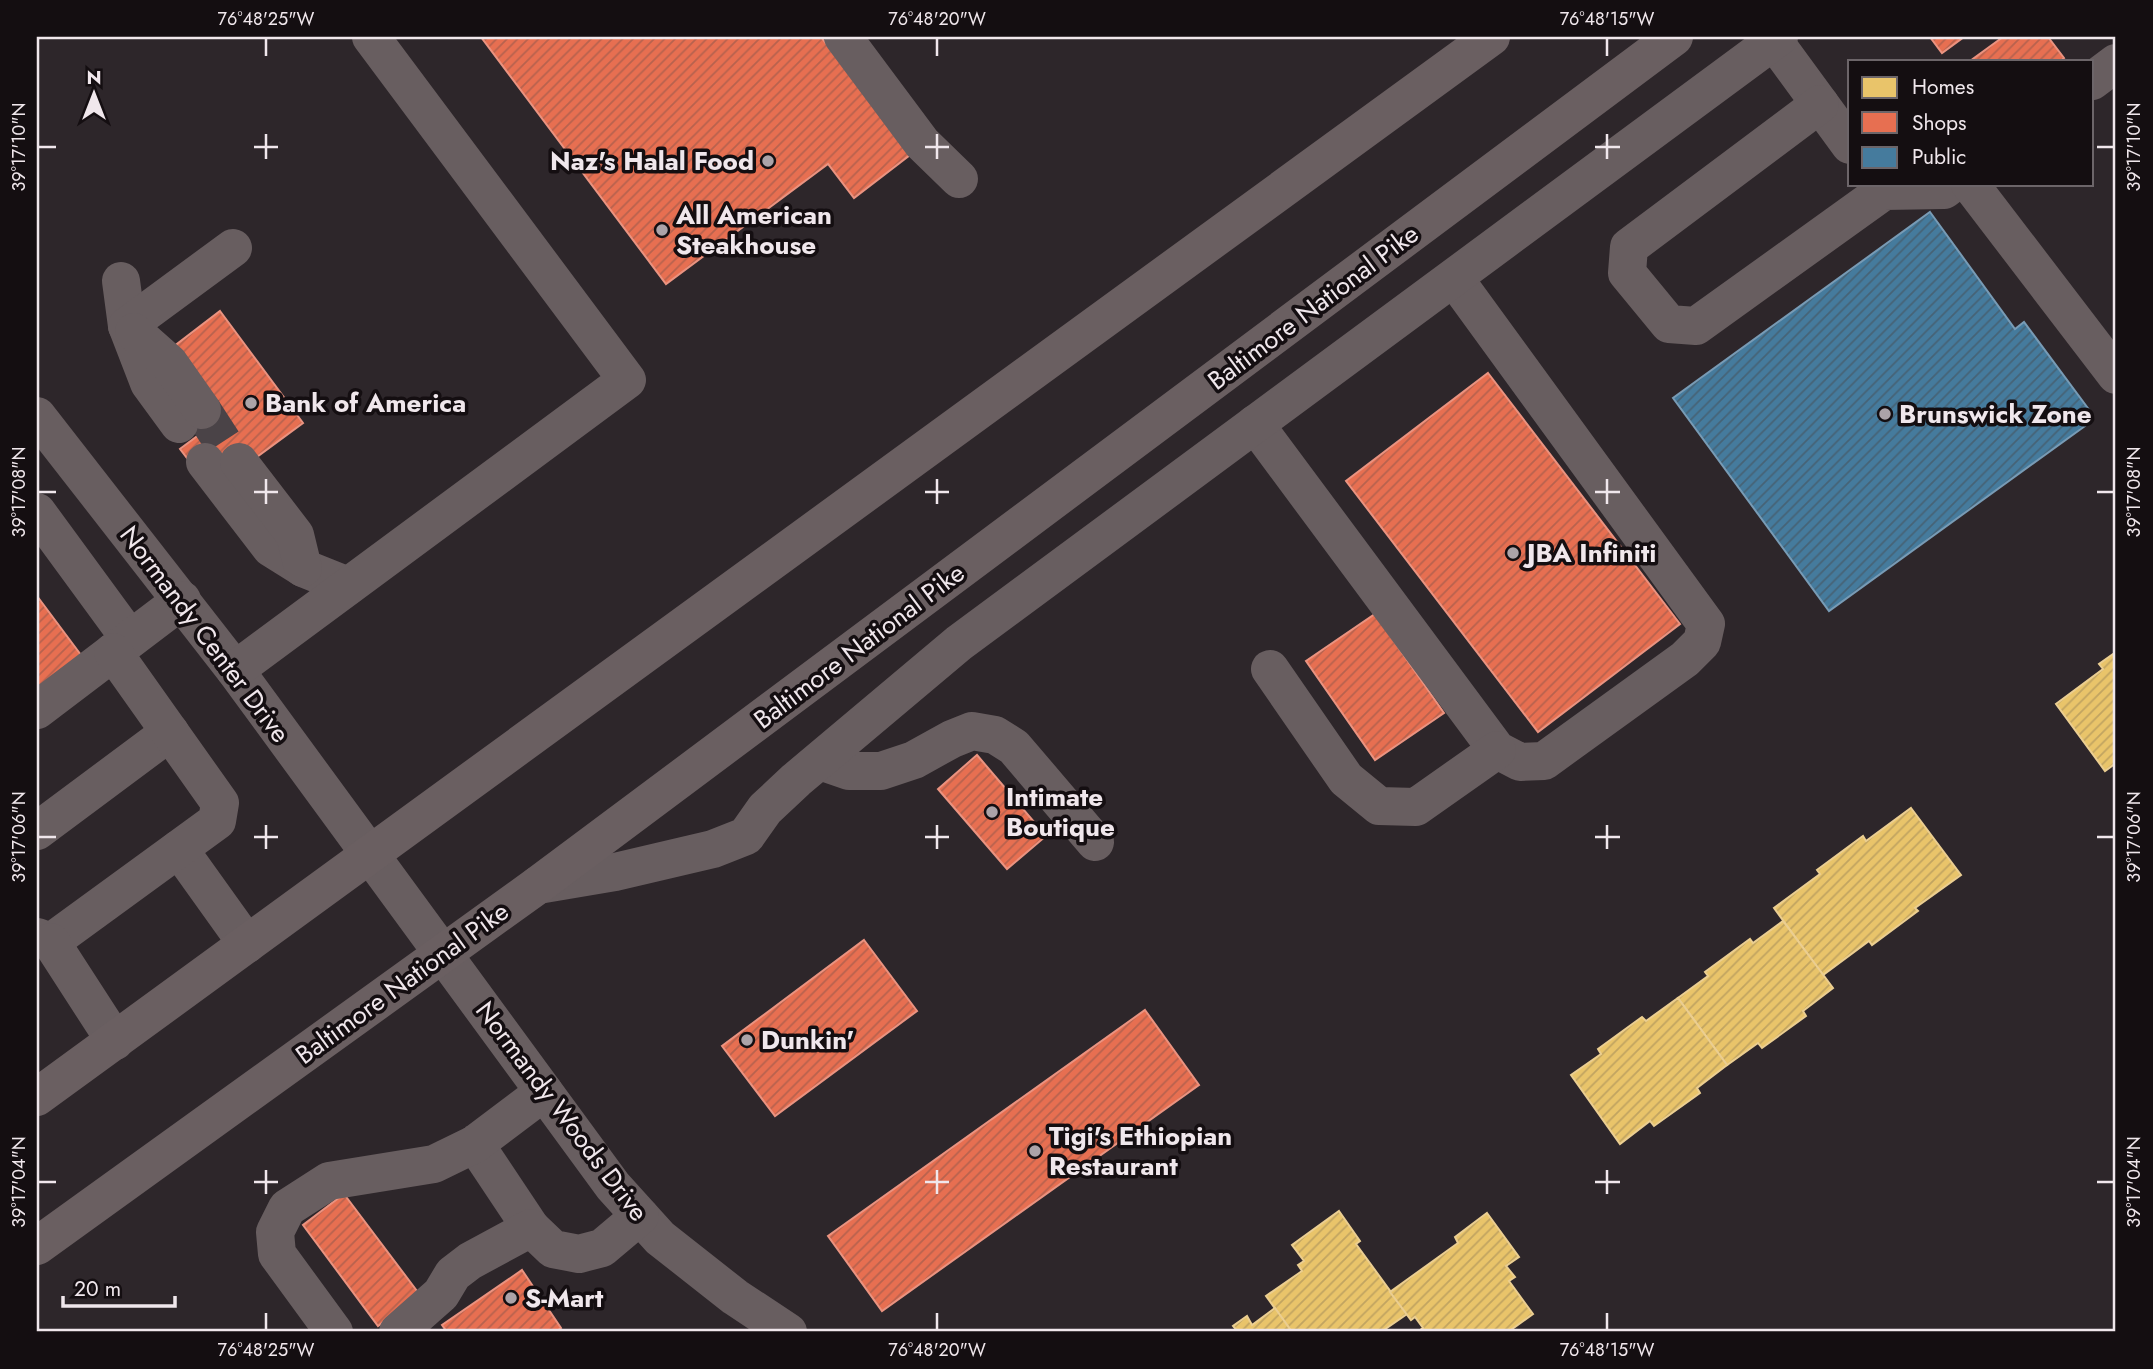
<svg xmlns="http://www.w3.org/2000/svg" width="2153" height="1369" viewBox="0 0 2153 1369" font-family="Jost,sans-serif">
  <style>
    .homes { fill: url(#homes-hatch); stroke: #ebce91; stroke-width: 2 }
    .shops { fill: url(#shops-hatch); stroke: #ea9380; stroke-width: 2 }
    .public { fill: url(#public-hatch); stroke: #789bb5; stroke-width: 2 }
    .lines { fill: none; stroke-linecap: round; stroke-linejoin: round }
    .minor-tunnel { stroke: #4a4347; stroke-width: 38; stroke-dasharray: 38 19; stroke-linecap: butt }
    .minor { stroke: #685e60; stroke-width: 38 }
    .major { stroke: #6a5f61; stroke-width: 38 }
    .ticks { fill: none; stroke: #f0e7ec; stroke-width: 2.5 }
    .poi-dot { fill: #aca3a8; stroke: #140e11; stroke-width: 2.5 }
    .labels { text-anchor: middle; stroke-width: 7; stroke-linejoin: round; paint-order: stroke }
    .poi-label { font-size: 26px; font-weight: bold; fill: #f0e7ec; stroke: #140e11; text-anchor: start }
    .street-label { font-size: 26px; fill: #f0e7ec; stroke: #140e11 }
    .neatline { fill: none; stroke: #f0e7ec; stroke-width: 2.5 }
    .ticks-label { font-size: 18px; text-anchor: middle; fill: #f0e7ec }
  </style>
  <defs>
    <pattern id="homes-hatch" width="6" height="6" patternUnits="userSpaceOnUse" patternTransform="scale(1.75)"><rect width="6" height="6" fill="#e9c46a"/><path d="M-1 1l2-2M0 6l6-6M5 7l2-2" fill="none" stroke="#c1a461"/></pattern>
    <pattern id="shops-hatch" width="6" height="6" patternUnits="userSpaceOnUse" patternTransform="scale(1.75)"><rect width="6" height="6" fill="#e76f51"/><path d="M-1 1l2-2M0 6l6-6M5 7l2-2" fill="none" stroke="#b7624e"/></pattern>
    <pattern id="public-hatch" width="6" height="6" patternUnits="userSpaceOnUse" patternTransform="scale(1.75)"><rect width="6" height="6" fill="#457b9d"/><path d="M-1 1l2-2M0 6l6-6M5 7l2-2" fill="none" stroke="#466376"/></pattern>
  </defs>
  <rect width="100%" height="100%" fill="#2d262a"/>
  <!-- homes -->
  <g class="homes">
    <polygon points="2116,652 2116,763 2105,771 2056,704 2103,669 2099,664"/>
    <polygon points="1911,808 1961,875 1915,908 1918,911 1872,945 1869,941 1823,975 1774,908 1820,874 1817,870 1863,836 1866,841"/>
    <polygon points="1783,921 1833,988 1803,1011 1806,1016 1762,1048 1758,1043 1727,1065 1678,998 1708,976 1705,972 1750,939 1753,943"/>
    <polygon points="1678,998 1727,1065 1697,1088 1700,1093 1654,1126 1650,1121 1620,1144 1571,1075 1601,1054 1598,1049 1642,1017 1646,1021"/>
    <polygon points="1339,1211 1360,1241 1356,1244 1407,1314 1381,1332 1292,1332 1266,1296 1302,1271 1298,1265 1304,1261 1292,1245"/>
    <polygon points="1487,1213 1519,1257 1506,1266 1515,1277 1509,1281 1533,1314 1508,1332 1417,1332 1423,1328 1415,1317 1411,1320 1390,1292 1458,1243 1455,1237"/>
    <polygon points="1275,1308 1292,1332 1238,1332 1233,1326 1247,1316 1252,1325"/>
  </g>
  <!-- shops -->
  <g class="shops">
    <polygon points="481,37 821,37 910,155 854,198 828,164 666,284"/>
    <polygon points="1930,37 1964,37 1942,53"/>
    <polygon points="2003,37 2048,37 2064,58 2060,61 1970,61"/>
    <polygon points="220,311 303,423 254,459 203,479 180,449 224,416 173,347"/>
    <polygon points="1488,373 1680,624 1538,732 1346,481"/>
    <polygon points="37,596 81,655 38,688 37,686"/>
    <polygon points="1375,614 1444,713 1375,760 1306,661"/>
    <polygon points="977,755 1046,836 1007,869 938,789"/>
    <polygon points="864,940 917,1011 775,1116 722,1046"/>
    <polygon points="1145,1010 1199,1085 882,1311 828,1236"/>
    <polygon points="344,1194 420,1295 378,1326 303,1225"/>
    <polygon points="522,1270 561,1328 555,1332 447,1332 442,1325"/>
  </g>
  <!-- public -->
  <polygon class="public" points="1930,212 2015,329 2024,322 2090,411 2080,418 2085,426 1829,611 1673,398"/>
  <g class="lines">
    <!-- minor-tunnel -->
    <polyline class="minor-tunnel" points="202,410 224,444"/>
    <!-- minor -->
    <g class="minor">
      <polyline points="843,37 922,143 959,179"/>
      <polyline points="1771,37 1850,145"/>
      <polyline points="2092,81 2116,63"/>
      <polyline points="1820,104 1629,247 1627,273 1669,324 1696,326 1884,191 1944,190 1952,184"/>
      <polyline points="1970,184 2116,375"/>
      <polyline points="121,281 127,326 149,383 179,424"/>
      <polyline points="127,326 233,248"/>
      <polyline points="134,332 169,363 202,410"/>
      <polyline points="37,416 235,670 613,1186 660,1238 735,1297 788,1332"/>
      <polyline points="1255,424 1497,750 1520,762 1544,761 1685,659 1702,642 1706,624 1454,278"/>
      <polyline points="205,462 271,548 303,568 348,586"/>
      <polyline points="239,462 295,535 303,568"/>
      <polyline points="37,512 130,639"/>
      <polyline points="1270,669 1346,779 1379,806 1416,807 1497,750"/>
      <polyline points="235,670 627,380 371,37"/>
      <polyline points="37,710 182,600"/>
      <polyline points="820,761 849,771 881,771 914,760 952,739 972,731 995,735 1014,747 1095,842"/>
      <polyline points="37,831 170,732"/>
      <polyline points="179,849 247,944"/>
      <polyline points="538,885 615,872 713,849 746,836 765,809 796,780 959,643 1779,37"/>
      <polyline points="37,937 51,942 217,821 220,803 113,652"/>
      <polyline points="51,942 115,1041"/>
      <polyline points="475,1144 531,1228"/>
      <polyline points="334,1332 277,1254 275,1232 287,1208 329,1181 434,1164 475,1144 544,1092"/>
      <polyline points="398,1332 441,1294 453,1274 470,1261 531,1228 553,1249 579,1254 602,1248 640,1216"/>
    </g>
    <!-- major -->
    <g class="major">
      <polyline points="37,1097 1491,37"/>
      <polyline points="37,1246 538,885 1674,37"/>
    </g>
  </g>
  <!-- ticks -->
  <path class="ticks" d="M266,38V56M937,38V56M1607,38V56M266,134V159M937,134V159M1607,134V159M38,147H56M254,147H278M925,147H949M1595,147H1620M2097,147H2114M266,479V504M937,479V504M1607,479V504M38,492H56M254,492H278M925,492H949M1595,492H1620M2097,492H2114M266,825V849M937,825V849M1607,825V849M38,837H56M254,837H278M925,837H949M1595,837H1620M2097,837H2114M266,1170V1194M937,1170V1194M1607,1170V1194M38,1182H56M254,1182H278M925,1182H949M1595,1182H1620M2097,1182H2114M266,1313V1330M937,1313V1330M1607,1313V1330"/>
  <!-- markers -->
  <g class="poi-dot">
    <circle cx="768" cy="161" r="7"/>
    <circle cx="662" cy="230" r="7"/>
    <circle cx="251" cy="403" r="7"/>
    <circle cx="1885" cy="414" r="7"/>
    <circle cx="1513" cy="553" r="7"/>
    <circle cx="992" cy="812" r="7"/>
    <circle cx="747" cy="1040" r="7"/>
    <circle cx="1035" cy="1151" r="7"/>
    <circle cx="511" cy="1298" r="7"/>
  </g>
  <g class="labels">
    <!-- poi labels -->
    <g class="poi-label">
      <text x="754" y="170" text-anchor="end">Naz's Halal Food</text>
      <text x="676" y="224">All American<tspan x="676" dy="30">Steakhouse</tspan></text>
      <text x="265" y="412">Bank of America</text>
      <text x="1899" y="423">Brunswick Zone</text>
      <text x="1527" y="562">JBA Infiniti</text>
      <text x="1006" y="806">Intimate<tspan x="1006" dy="30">Boutique</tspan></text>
      <text x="761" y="1049">Dunkin'</text>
      <text x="1049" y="1145">Tigi's Ethiopian<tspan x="1049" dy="30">Restaurant</tspan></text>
      <text x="525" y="1307">S-Mart</text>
    </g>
    <!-- street labels -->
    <g class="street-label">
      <text transform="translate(1313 307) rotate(-37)" y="9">Baltimore National Pike</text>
      <text transform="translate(205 634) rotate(53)" y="9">Normandy Center Drive</text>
      <text transform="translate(859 646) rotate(-37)" y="9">Baltimore National Pike</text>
      <text transform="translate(402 983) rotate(-36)" y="9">Baltimore National Pike</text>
      <text transform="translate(562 1111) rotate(53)" y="9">Normandy Woods Drive</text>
    </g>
  </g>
  <!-- border -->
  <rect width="2153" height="1369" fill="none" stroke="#140e11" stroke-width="77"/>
  <!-- legend -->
  <rect x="1848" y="60" width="245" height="126" fill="#140e11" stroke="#6c6569" stroke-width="2"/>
  <rect x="1862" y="77" width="35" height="21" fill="#e9c46a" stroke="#6c6569" stroke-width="2"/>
  <text x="1912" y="94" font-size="21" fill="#f0e7ec">Homes</text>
  <rect x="1862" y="112" width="35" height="21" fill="#e76f51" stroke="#6c6569" stroke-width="2"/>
  <text x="1912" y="130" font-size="21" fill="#f0e7ec">Shops</text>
  <rect x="1862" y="147" width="35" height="21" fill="#457b9d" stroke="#6c6569" stroke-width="2"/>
  <text x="1912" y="164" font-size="21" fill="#f0e7ec">Public</text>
  <!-- north arrow -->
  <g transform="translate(94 94)" stroke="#140e11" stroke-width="5" paint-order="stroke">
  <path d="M0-5L12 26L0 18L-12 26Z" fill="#f0e7ec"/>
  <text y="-10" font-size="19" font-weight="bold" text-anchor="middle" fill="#f0e7ec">N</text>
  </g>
  <!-- scale -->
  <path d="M63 1296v10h112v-10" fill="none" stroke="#f0e7ec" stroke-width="3.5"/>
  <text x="74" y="1296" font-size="21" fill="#f0e7ec" stroke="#140e11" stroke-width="5" paint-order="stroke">20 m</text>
  <rect x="38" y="38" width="2076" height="1292" class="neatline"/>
  <g class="ticks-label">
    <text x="266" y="25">76°48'25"W</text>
    <text x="937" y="25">76°48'20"W</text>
    <text x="1607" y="25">76°48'15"W</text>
    <text transform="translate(19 147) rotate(-90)" y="6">39°17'10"N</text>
    <text transform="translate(2134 147) rotate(-90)" y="6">39°17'10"N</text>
    <text transform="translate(19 492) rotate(-90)" y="6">39°17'08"N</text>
    <text transform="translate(2134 492) rotate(-90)" y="6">39°17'08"N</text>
    <text transform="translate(19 837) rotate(-90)" y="6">39°17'06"N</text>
    <text transform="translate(2134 837) rotate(-90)" y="6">39°17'06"N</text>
    <text transform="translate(19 1182) rotate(-90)" y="6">39°17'04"N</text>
    <text transform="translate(2134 1182) rotate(-90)" y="6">39°17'04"N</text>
    <text x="266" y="1356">76°48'25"W</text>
    <text x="937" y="1356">76°48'20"W</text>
    <text x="1607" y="1356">76°48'15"W</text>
  </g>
</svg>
